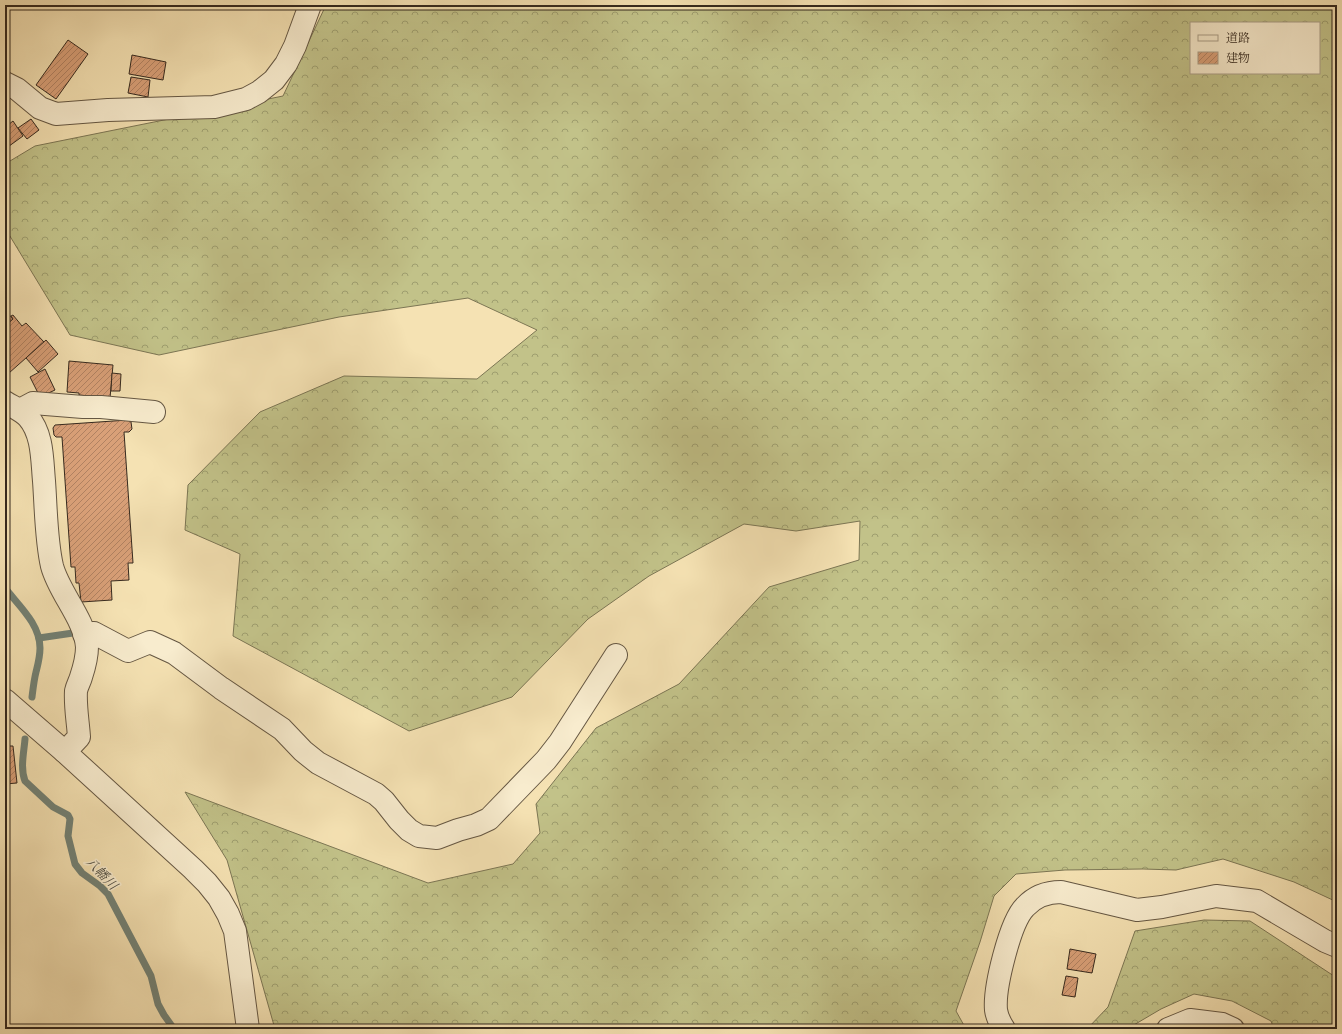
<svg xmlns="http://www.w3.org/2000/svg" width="1342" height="1034" viewBox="0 0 1342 1034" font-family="'Old Standard TT','Noto Serif JP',serif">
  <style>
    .forest { fill: url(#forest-crowns); stroke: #7c7654; fill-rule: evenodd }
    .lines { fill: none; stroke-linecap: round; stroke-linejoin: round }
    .stream { stroke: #738276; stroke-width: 7 }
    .building { fill: url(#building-hatch); stroke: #35291e }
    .minor-casing { stroke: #655743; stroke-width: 24 }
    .minor { stroke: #f8ecce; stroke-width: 22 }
    .labels { text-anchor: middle; stroke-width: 3; stroke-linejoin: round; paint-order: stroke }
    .water-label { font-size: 13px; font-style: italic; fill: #4f4e43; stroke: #f8ecce }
  </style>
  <defs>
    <pattern id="forest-crowns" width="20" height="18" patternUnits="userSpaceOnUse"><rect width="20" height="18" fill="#c2c289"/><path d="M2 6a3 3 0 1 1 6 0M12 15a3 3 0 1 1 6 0" fill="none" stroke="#9e9e6f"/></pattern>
    <pattern id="building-hatch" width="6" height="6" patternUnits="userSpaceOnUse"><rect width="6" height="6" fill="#d9a078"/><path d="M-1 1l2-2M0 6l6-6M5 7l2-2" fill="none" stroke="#b18262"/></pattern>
  </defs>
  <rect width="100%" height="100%" fill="#f5e2b3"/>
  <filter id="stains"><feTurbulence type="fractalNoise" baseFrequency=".005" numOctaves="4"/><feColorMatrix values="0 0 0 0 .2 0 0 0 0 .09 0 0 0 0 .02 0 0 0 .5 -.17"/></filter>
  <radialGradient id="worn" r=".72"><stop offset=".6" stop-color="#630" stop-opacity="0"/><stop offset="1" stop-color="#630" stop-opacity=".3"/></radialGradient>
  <!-- forest -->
  <g class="forest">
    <path d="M326,5H1337V902L1294,882L1223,859L1176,870L1143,869L1065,870L1016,874L994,896L980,942L956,1011L966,1029H275L227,860L185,792L428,883L513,864L540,833L536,804L596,728L679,684L769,587L859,560L860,521L796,531L744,524L649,576L588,619L512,697L409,731L233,636L240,554L185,530L188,485L260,412L344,376L477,379L537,330L468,298L339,317L159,355L70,335L5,228V164L35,146L283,96ZM1191,23H1319V73H1191Z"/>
    <polygon points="1204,920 1250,921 1337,978 1337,1029 1274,1029 1271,1021 1232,1001 1194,994 1161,1009 1127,1029 1087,1029 1108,1007 1135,931"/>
  </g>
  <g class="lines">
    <!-- stream -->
    <g class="stream">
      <path d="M5,588C19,606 40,624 40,648C40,657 38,664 36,672C34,680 33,689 32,697"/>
      <polyline points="39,638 73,633"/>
      <path d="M25,739C24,752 20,768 25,781L53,807L68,815L70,819L68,836L75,864L82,873L100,886L108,894L151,976L158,1004L164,1015L174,1029"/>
    </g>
  </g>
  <!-- building -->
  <g class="building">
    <polygon points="68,40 88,54 56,99 36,85"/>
    <polygon points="132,55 166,62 163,80 129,74"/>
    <polygon points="131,77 150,80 148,97 128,93"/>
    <polygon points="31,119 39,130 27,139 18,128"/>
    <polygon points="5,121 8,125 13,121 23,136 5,149"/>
    <polygon points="5,310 13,319 5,326"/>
    <polygon points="13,315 22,326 26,323 44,342 9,373 5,368 5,326 13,319 11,316"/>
    <polygon points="46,340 58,354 38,372 26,358"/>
    <polygon points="69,361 113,365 110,398 79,395 79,393 67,392"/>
    <polygon points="45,369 55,390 40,397 30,377"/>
    <polygon points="112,373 121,374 120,391 111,391"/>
    <polygon points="128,420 131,422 132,429 129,432 124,432 133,563 128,563 129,580 111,581 112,600 81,602 79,583 76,583 75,567 71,567 62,437 56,437 54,435 53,428 55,425"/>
    <polygon points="5,746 13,746 17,783 5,784"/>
    <polygon points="1070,949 1096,954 1092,973 1067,969"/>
    <polygon points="1066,976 1078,978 1075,997 1062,995"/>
  </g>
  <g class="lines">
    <!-- minor casing -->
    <g class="minor-casing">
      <g id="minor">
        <polyline points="5,83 17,89 40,108 56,114 108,110 214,107 246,99 259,92 274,80 286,64 295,46 310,5"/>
        <path d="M5,402C13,407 21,410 28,417C43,434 42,460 44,481C46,508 46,540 52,566C59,593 85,619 87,647C87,656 84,668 81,677C80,681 77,686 76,691C75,706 78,722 79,737L65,752"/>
        <polyline points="20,410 33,403 83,407 101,407 154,412"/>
        <polyline points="84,634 94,633 128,651 150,642 174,653 221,688 282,729 303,751 318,763 376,794 384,801 399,820 409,830 419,836 437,838 458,830 476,825 489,819 546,760 560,742 616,655"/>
        <polyline points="5,700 65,752 193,869 207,883 219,898 228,914 235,931 248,1029"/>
        <path d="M1004,1029C1000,1023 997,1017 996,1010C994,988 1010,922 1025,907C1035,896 1047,892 1061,892L1137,910L1162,907L1216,896L1257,901L1325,941L1337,946"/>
        <polyline points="1168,1029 1190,1020 1222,1024 1233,1029"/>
      </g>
    </g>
    <!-- minor -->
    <use href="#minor" class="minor"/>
  </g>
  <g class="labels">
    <!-- water labels -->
    <g class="water-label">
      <text transform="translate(102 873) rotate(46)" y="5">八幡川</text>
    </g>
  </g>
  <!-- margin -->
  <rect width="1342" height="1034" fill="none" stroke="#f5e2b3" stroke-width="20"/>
  <rect x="6" y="6" width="1330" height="1022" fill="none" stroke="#35291e" stroke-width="2"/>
  <rect x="10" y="10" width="1322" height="1014" fill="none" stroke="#35291e"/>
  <!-- legend -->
  <rect x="1190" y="22" width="130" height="52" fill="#f8ecce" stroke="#aa9e88"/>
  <rect x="1198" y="35" width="20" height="6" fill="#f8ecce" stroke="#aa9e88"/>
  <text x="1226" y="42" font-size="12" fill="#35291e">道路</text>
  <rect x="1198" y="52" width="20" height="12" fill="url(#building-hatch)" stroke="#aa9e88"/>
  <text x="1226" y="62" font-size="12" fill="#35291e">建物</text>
  <rect width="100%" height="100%" filter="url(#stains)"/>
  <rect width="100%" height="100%" fill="url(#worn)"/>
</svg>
